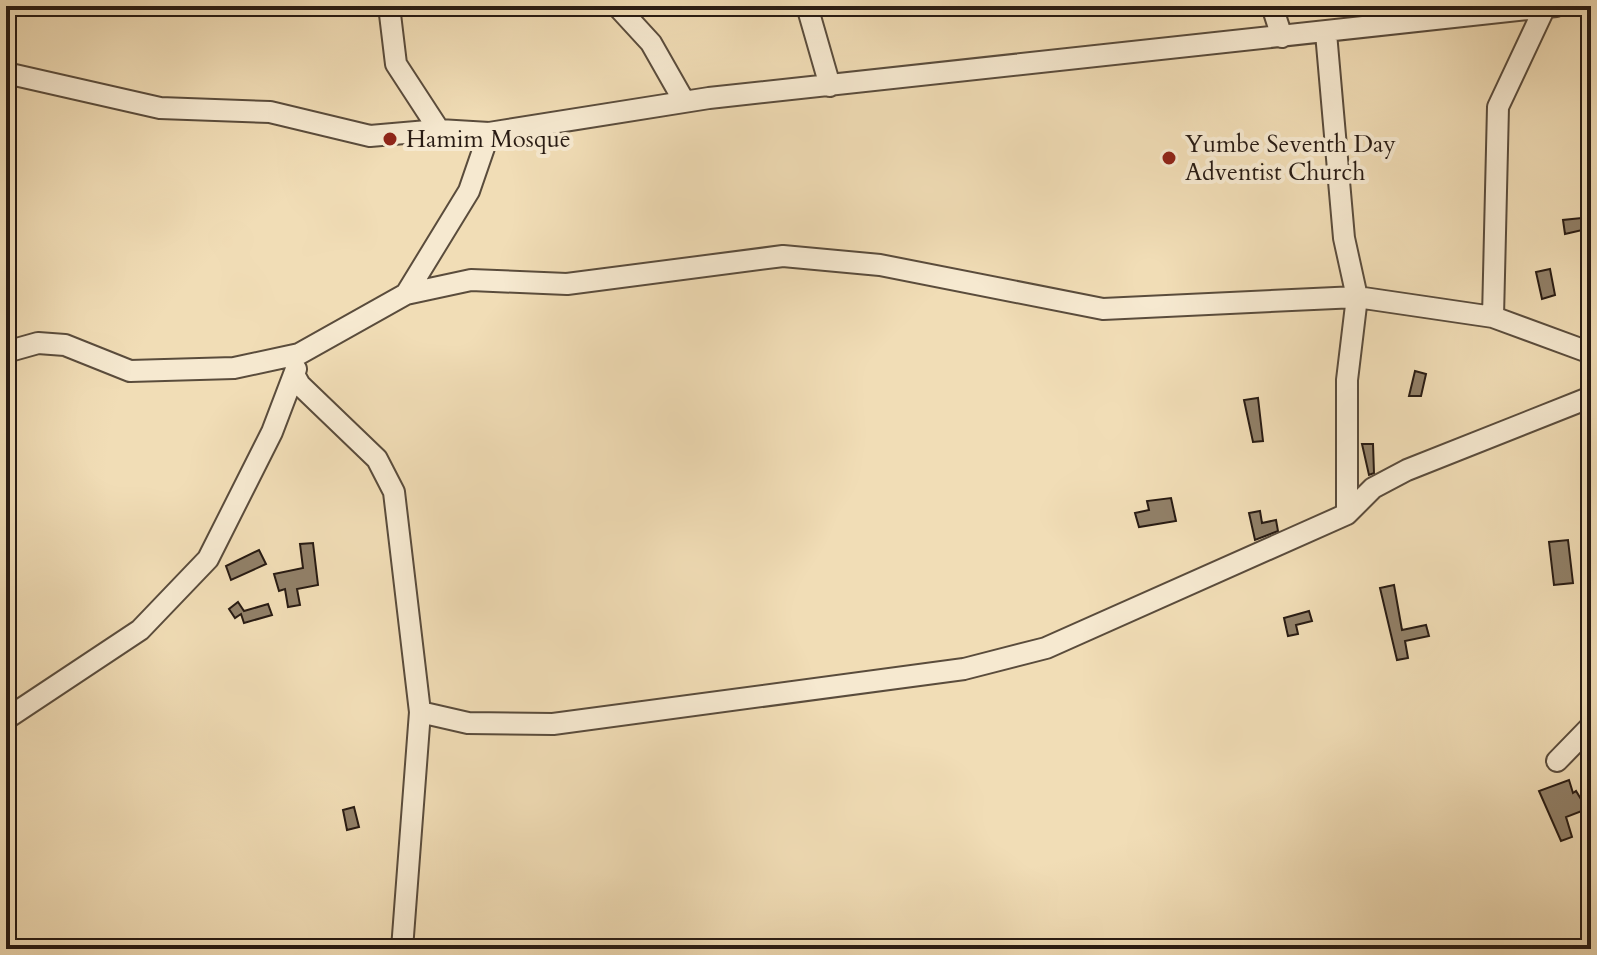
<svg xmlns="http://www.w3.org/2000/svg" width="1597" height="955" font-family="Cardo,serif">
<style>
.building{fill:#918068;stroke:#281b13;stroke-width:2}
.lines{fill:none;stroke-linecap:round;stroke-linejoin:round}
.minor-casing{stroke:#5a4c3c;stroke-width:24}
.minor{stroke:#f6e9d0;stroke-width:20}
.poi-dot{fill:#8f2418;stroke:#f6e9d0;stroke-width:3}
.labels{text-anchor:middle;stroke-width:8;stroke-linejoin:round;paint-order:stroke}
.poi-label{font-size:24px;fill:#281b13;stroke:#f6e9d0;text-anchor:start}
</style>
<rect width="100%" height="100%" fill="#f1ddb6"/>
<filter id="stains"><feTurbulence type="fractalNoise" baseFrequency=".0025" numOctaves="4"/><feColorMatrix values="0 0 0 0 .2 0 0 0 0 .09 0 0 0 0 .02 0 0 0 .5 -.17"/></filter>
<radialGradient id="worn" r=".72"><stop offset=".6" stop-color="#630" stop-opacity="0"/><stop offset="1" stop-color="#630" stop-opacity=".3"/></radialGradient>
<path class="building" d="M 1591,217 L 1591,228 L 1565,234 L 1563,220 Z
M 1550,269 L 1555,295 L 1542,299 L 1536,272 Z
M 1415,371 L 1426,374 L 1421,396 L 1409,396 Z
M 1258,398 L 1263,441 L 1253,442 L 1244,400 Z
M 1362,444 L 1373,444 L 1374,473 L 1369,475 Z
M 1171,498 L 1176,521 L 1139,527 L 1135,513 L 1149,510 L 1147,501 Z
M 1260,511 L 1262,523 L 1276,520 L 1278,531 L 1255,540 L 1249,513 Z
M 1568,540 L 1573,583 L 1554,585 L 1549,542 Z
M 313,543 L 318,585 L 297,589 L 300,605 L 288,607 L 285,589 L 279,591 L 274,574 L 303,568 L 300,544 Z
M 259,550 L 266,564 L 231,580 L 226,566 Z
M 1394,585 L 1402,630 L 1426,625 L 1429,636 L 1405,641 L 1408,658 L 1397,660 L 1380,588 Z
M 238,602 L 244,611 L 268,604 L 272,615 L 244,623 L 241,614 L 235,618 L 229,609 Z
M 1309,611 L 1312,621 L 1296,625 L 1298,634 L 1288,636 L 1284,618 Z
M 1569,780 L 1573,793 L 1576,791 L 1587,809 L 1566,817 L 1572,837 L 1561,841 L 1539,791 Z
M 354,807 L 359,827 L 347,830 L 343,810 Z"/>
<g class="lines">
<defs>
<path id="minor" d="M 389,6 L 396,64 L 439,130
M 617,6 L 651,43 L 684,101
M 807,6 L 830,86
M 1272,6 L 1282,37
M 1326,33 L 1344,238 L 1357,297 L 1347,380 L 1347,514
M 6,73 L 160,108 L 270,112 L 370,136 L 439,130 L 489,133 L 709,98 L 1556,6
M 406,294 L 471,280 L 567,284 L 783,256 L 880,265 L 1103,309 L 1357,297 L 1493,317 L 1591,353
M 1493,317 L 1498,107 L 1545,7
M 6,352 L 38,343 L 65,345 L 130,371 L 234,368 L 299,354 L 406,294 L 469,191 L 489,133
M 295,376 L 300,385 L 377,459 L 394,492 L 420,712 L 402,949
M 420,712 L 468,723 L 553,724 L 964,669 L 1046,648 L 1347,514 L 1373,488 L 1407,470 L 1591,397
M 6,719 L 140,630 L 208,559 L 272,432 L 296,369
M 1557,761 L 1591,726"/>
</defs>
<use href="#minor" class="minor-casing"/>
<use href="#minor" class="minor"/>
</g>
<g class="poi-dot">
<circle cx="390" cy="139" r="8"/>
<circle cx="1169" cy="158" r="8"/>
</g>
<g class="labels">
<g class="poi-label">
<text x="406" y="147">Hamim Mosque</text>
<text x="1185" y="152">Yumbe Seventh Day<tspan x="1185" dy="28">Adventist Church</tspan></text>
</g>
</g>
<rect width="1597" height="955" fill="none" stroke="#f1ddb6" stroke-width="32"/>
<rect x="8" y="8" width="1581" height="939" fill="none" stroke="#281b13" stroke-width="4"/>
<rect x="16" y="16" width="1565" height="923" fill="none" stroke="#281b13" stroke-width="2"/>
<rect width="100%" height="100%" filter="url(#stains)"/>
<rect width="100%" height="100%" fill="url(#worn)"/>
</svg>
